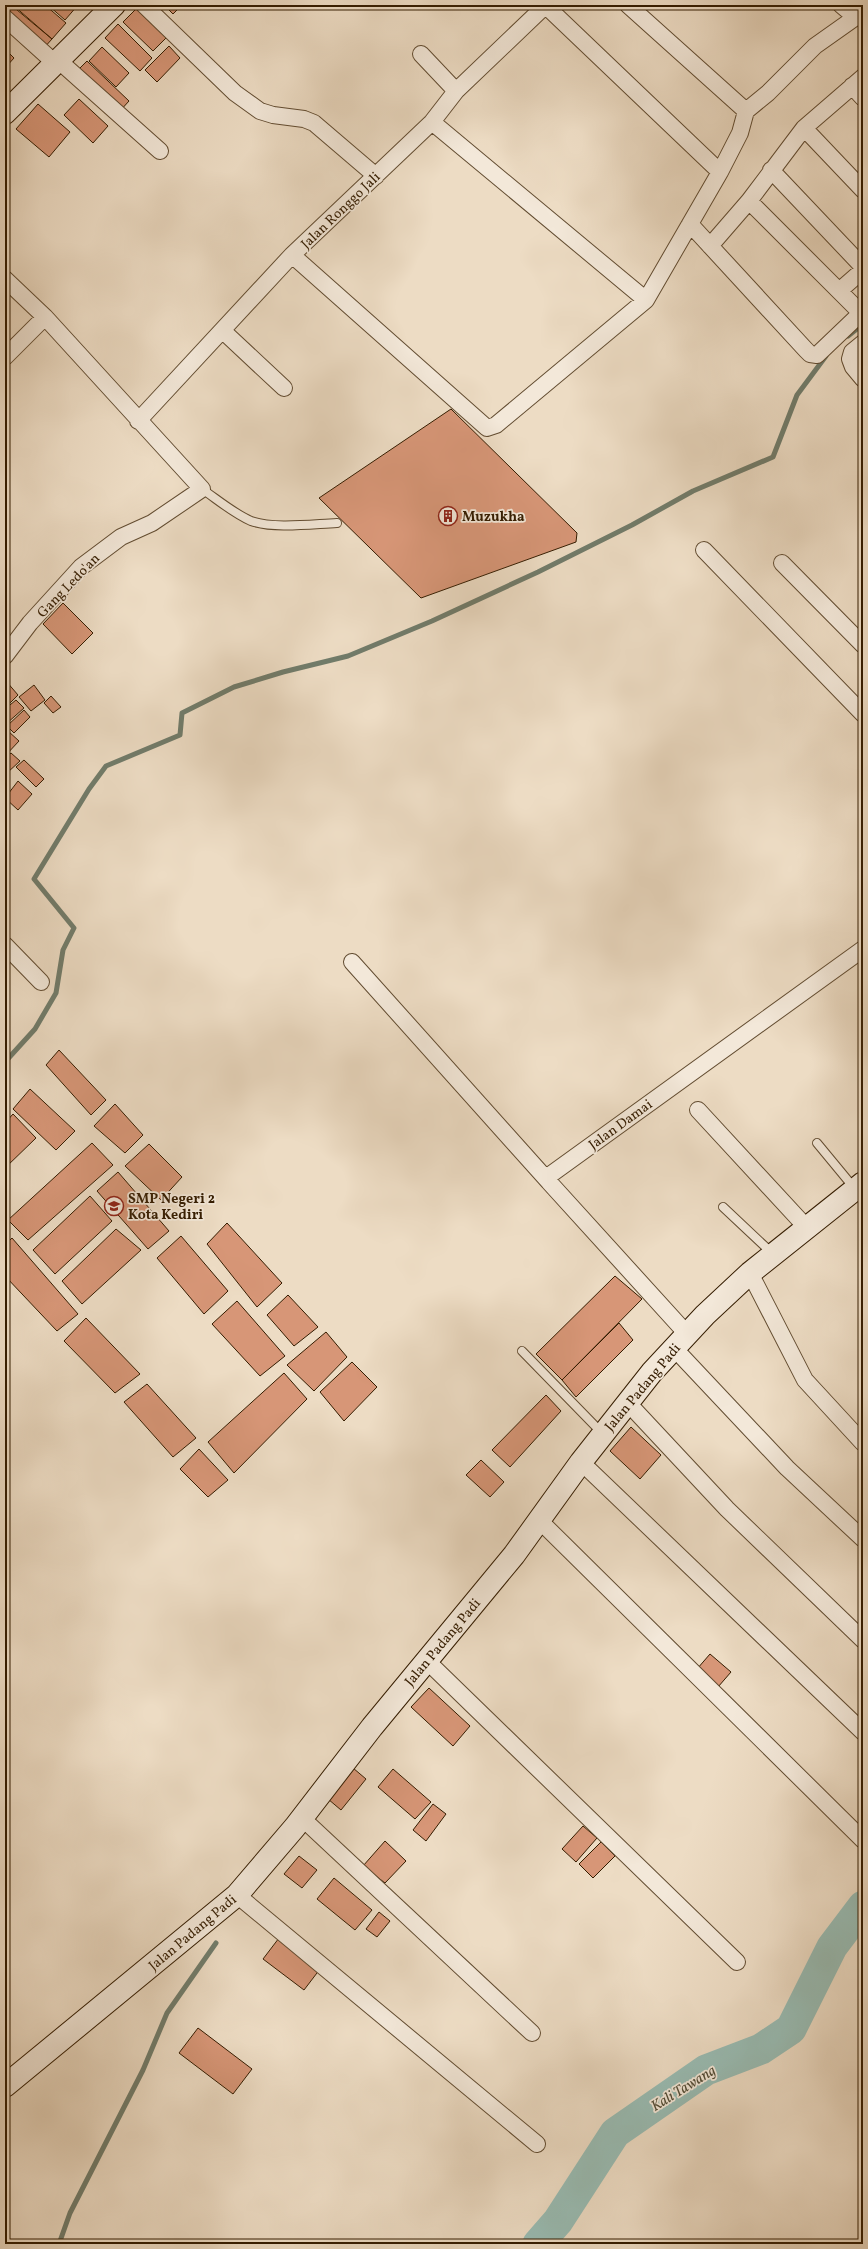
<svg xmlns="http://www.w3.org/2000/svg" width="868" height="2249" font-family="Vollkorn,serif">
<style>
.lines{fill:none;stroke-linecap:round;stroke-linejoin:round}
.stream{stroke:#717c6b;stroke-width:5}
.river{stroke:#99bcb3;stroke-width:31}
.building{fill:#d79677;stroke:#341c00}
.lane-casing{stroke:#624c31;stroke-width:10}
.street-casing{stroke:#624c31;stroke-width:18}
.secondary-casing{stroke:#341c00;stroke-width:24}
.lane{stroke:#f3e8d9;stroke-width:8}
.street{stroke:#f3e8d9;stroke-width:16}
.secondary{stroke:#f3e8d9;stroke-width:22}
.labels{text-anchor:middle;stroke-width:3.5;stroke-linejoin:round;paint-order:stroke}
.street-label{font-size:14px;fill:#341c00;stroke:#f3e8d9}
.poi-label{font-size:14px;font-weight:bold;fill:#341c00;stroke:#f3e8d9;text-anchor:start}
.water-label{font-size:15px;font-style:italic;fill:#524c36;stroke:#f3e8d9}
</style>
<rect width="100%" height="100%" fill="#eddcc4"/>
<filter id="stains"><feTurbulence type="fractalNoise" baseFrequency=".005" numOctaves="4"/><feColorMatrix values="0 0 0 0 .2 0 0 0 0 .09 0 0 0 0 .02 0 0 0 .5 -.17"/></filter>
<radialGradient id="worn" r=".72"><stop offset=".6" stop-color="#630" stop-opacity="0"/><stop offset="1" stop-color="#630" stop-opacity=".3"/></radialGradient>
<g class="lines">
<path class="stream" d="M 848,336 L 863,324
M 5,1062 L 35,1029 L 56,993 L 63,950 L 74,928 L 34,879 L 89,789 L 106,766 L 180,735 L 182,713 L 234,687 L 283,672 L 348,656 L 432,621 L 538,572 L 632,525 L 693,491 L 773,457 L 797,395 L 826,356
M 59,2244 L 70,2213 L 143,2070 L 167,2013 L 216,1943"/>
<path class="river" d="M 538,2244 L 558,2221 L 615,2133 L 706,2070 L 761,2049 L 791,2029 L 832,1947 L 863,1906"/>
</g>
<path class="building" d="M 11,5 L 52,39 L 43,49 L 5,11 Z
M 13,5 L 45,5 L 66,23 L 52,39 Z
M 48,5 L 78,5 L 65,20 Z
M 164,5 L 182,5 L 173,14 Z
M 138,7 L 168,36 L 153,51 L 123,22 Z
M 118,24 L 152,58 L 140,71 L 105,38 Z
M 169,46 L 180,58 L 157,82 L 145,70 Z
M 102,47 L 129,73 L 116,87 L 89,61 Z
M 5,49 L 14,58 L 5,68 Z
M 87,61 L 129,101 L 119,112 L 76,72 Z
M 79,99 L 108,126 L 93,143 L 64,115 Z
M 38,104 L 70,132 L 49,157 L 16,129 Z
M 451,409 L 577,533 L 576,542 L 421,598 L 319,498 Z
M 63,603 L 93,633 L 72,654 L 43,624 Z
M 6,681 L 18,695 L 5,708 L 5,682 Z
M 34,685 L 45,700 L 31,711 L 19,697 Z
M 51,696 L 61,707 L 53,713 L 44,703 Z
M 16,700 L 24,708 L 6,724 L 5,709 Z
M 24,710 L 30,717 L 14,733 L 7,726 Z
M 8,731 L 19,741 L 5,756 L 5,735 Z
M 11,753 L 20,761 L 7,773 L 5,771 L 5,759 Z
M 24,760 L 44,779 L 36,787 L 16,767 Z
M 18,781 L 32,794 L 18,810 L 5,798 Z
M 59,1050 L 106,1100 L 91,1115 L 46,1065 Z
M 30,1089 L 75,1131 L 56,1150 L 13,1109 Z
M 115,1104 L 143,1135 L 125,1153 L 94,1126 Z
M 13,1114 L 36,1138 L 5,1168 L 5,1123 Z
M 92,1143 L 113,1165 L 28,1240 L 8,1220 Z
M 149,1144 L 182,1177 L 161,1200 L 125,1166 Z
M 118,1172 L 169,1231 L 148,1249 L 97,1191 Z
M 90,1196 L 112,1221 L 55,1274 L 33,1250 Z
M 227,1223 L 282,1283 L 257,1307 L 207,1244 Z
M 116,1229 L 141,1250 L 82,1304 L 62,1281 Z
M 181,1236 L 228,1291 L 204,1314 L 157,1258 Z
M 12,1238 L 78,1314 L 57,1331 L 5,1276 L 5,1245 Z
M 615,1276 L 642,1299 L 562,1380 L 536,1354 Z
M 288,1295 L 318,1327 L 294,1346 L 267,1315 Z
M 237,1301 L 285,1356 L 260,1376 L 212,1324 Z
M 86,1318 L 140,1374 L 115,1393 L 64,1341 Z
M 619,1323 L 633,1340 L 576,1397 L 562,1380 Z
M 326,1332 L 347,1357 L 314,1391 L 287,1365 Z
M 352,1362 L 377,1387 L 344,1421 L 320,1392 Z
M 284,1373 L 307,1399 L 234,1473 L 208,1442 Z
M 147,1384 L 196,1438 L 173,1457 L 124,1402 Z
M 546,1395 L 561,1411 L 510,1467 L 492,1450 Z
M 631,1427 L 661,1455 L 640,1479 L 610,1451 Z
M 199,1449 L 228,1480 L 208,1497 L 180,1469 Z
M 481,1460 L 504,1482 L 490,1497 L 466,1475 Z
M 710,1654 L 731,1672 L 718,1687 L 697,1669 Z
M 429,1688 L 470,1726 L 453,1746 L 411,1707 Z
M 353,1768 L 366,1779 L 341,1810 L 328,1799 Z
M 393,1769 L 431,1802 L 415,1819 L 378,1787 Z
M 433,1804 L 446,1814 L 426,1841 L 413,1830 Z
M 583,1826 L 597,1838 L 576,1862 L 562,1849 Z
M 385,1841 L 406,1861 L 385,1883 L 363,1866 Z
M 601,1842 L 615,1856 L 593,1878 L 579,1864 Z
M 299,1856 L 317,1870 L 302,1888 L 284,1874 Z
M 334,1878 L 372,1910 L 355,1930 L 317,1899 Z
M 379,1912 L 390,1921 L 377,1937 L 366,1929 Z
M 279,1938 L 320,1969 L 304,1990 L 263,1959 Z
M 198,2028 L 252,2069 L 233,2094 L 179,2053 Z"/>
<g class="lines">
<defs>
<path id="lane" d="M 202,489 C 218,500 233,513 251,521 C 274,529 312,524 337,523
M 817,1143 L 855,1189
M 723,1207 L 773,1254
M 522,1351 L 602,1433"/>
<path id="street" d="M 144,5 L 235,93 L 260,111 L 273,115 L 304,119 L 314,123 L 376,176
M 628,5 L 746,111
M 841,5 L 854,16
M 546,6 L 720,172
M 5,18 L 55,63
M 421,54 L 456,91
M 58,60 L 160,151
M 852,86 L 863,98
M 432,122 L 646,300
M 804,128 L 863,190
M 771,170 L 863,267
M 690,224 L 806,350 L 810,354 L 817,355 L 861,313 L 749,201
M 710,246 L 749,201 L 804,128 L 863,77
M 292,255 L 487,428 L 496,425 L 646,300 L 720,172 L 740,133 L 746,111 L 768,93 L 815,46 L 863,12
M 5,279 L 45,317 L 202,489 L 152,523 L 121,537 L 81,567 L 30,623 L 5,656
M 839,291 L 863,270
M 223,331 L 284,388
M 863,343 L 852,352 L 850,359 L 853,367 L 863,379
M 5,357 L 45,317
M 138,421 L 292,255 L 432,122 L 456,91 L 546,5
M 704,550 L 863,714
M 782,563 L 863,645
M 5,945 L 41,982
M 352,962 L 549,1182
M 698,1110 L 807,1228
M 750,1273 L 805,1380 L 863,1443
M 687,1334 L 549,1182 L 550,1175 L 863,949
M 674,1348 L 787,1468 L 863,1539
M 627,1402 L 727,1509 L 863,1640
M 581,1462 L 863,1732
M 539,1520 L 863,1840
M 427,1661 L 737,1962
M 302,1818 L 532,2033
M 237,1895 L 537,2144"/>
<path id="secondary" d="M 5,113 L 114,5
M 5,2086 L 237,1895 L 295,1827 L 372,1727 L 514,1555 L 581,1462 L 652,1372 L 705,1315 L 750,1273 L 863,1183"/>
</defs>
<use href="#lane" class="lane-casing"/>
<use href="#street" class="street-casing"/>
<use href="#secondary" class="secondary-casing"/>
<use href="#lane" class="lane"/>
<use href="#street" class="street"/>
<use href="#secondary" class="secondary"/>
</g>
<defs>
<symbol id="building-ring" viewBox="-11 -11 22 22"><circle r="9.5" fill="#f3e8d9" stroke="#8f2418" stroke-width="1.5"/><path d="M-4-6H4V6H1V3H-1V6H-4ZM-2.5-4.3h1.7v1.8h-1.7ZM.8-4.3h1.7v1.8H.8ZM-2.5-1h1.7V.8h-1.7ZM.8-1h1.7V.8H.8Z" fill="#8f2418"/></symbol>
<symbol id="school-ring" viewBox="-11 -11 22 22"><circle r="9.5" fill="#f3e8d9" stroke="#8f2418" stroke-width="1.5"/><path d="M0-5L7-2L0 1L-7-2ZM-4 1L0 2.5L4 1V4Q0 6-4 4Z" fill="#8f2418"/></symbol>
</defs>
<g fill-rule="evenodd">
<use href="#building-ring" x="437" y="505" width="22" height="22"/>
<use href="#school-ring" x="103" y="1195" width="22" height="22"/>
</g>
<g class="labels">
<g class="street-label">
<text transform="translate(340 210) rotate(-44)" y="5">Jalan Ronggo Jali</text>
<text transform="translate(68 585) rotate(-46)" y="5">Gang Ledo'an</text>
<text transform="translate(620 1124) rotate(-36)" y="5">Jalan Damai</text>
<text transform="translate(642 1387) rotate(-50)" y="5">Jalan Padang Padi</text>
<text transform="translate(442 1642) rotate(-50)" y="5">Jalan Padang Padi</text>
<text transform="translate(192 1932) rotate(-40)" y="5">Jalan Padang Padi</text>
</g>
<g class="poi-label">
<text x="462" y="521">Muzukha</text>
<text x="128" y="1203">SMP Negeri 2<tspan x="128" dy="16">Kota Kediri</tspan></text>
</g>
<g class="water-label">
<text transform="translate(683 2088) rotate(-32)" y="5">Kali Tawang</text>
</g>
</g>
<rect width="868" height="2249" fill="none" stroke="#eddcc4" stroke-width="20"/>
<rect x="6" y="6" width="856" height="2237" fill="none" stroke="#341c00" stroke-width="2"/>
<rect x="10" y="10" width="848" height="2229" fill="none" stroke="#341c00"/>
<rect width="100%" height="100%" filter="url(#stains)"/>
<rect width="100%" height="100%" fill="url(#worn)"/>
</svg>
